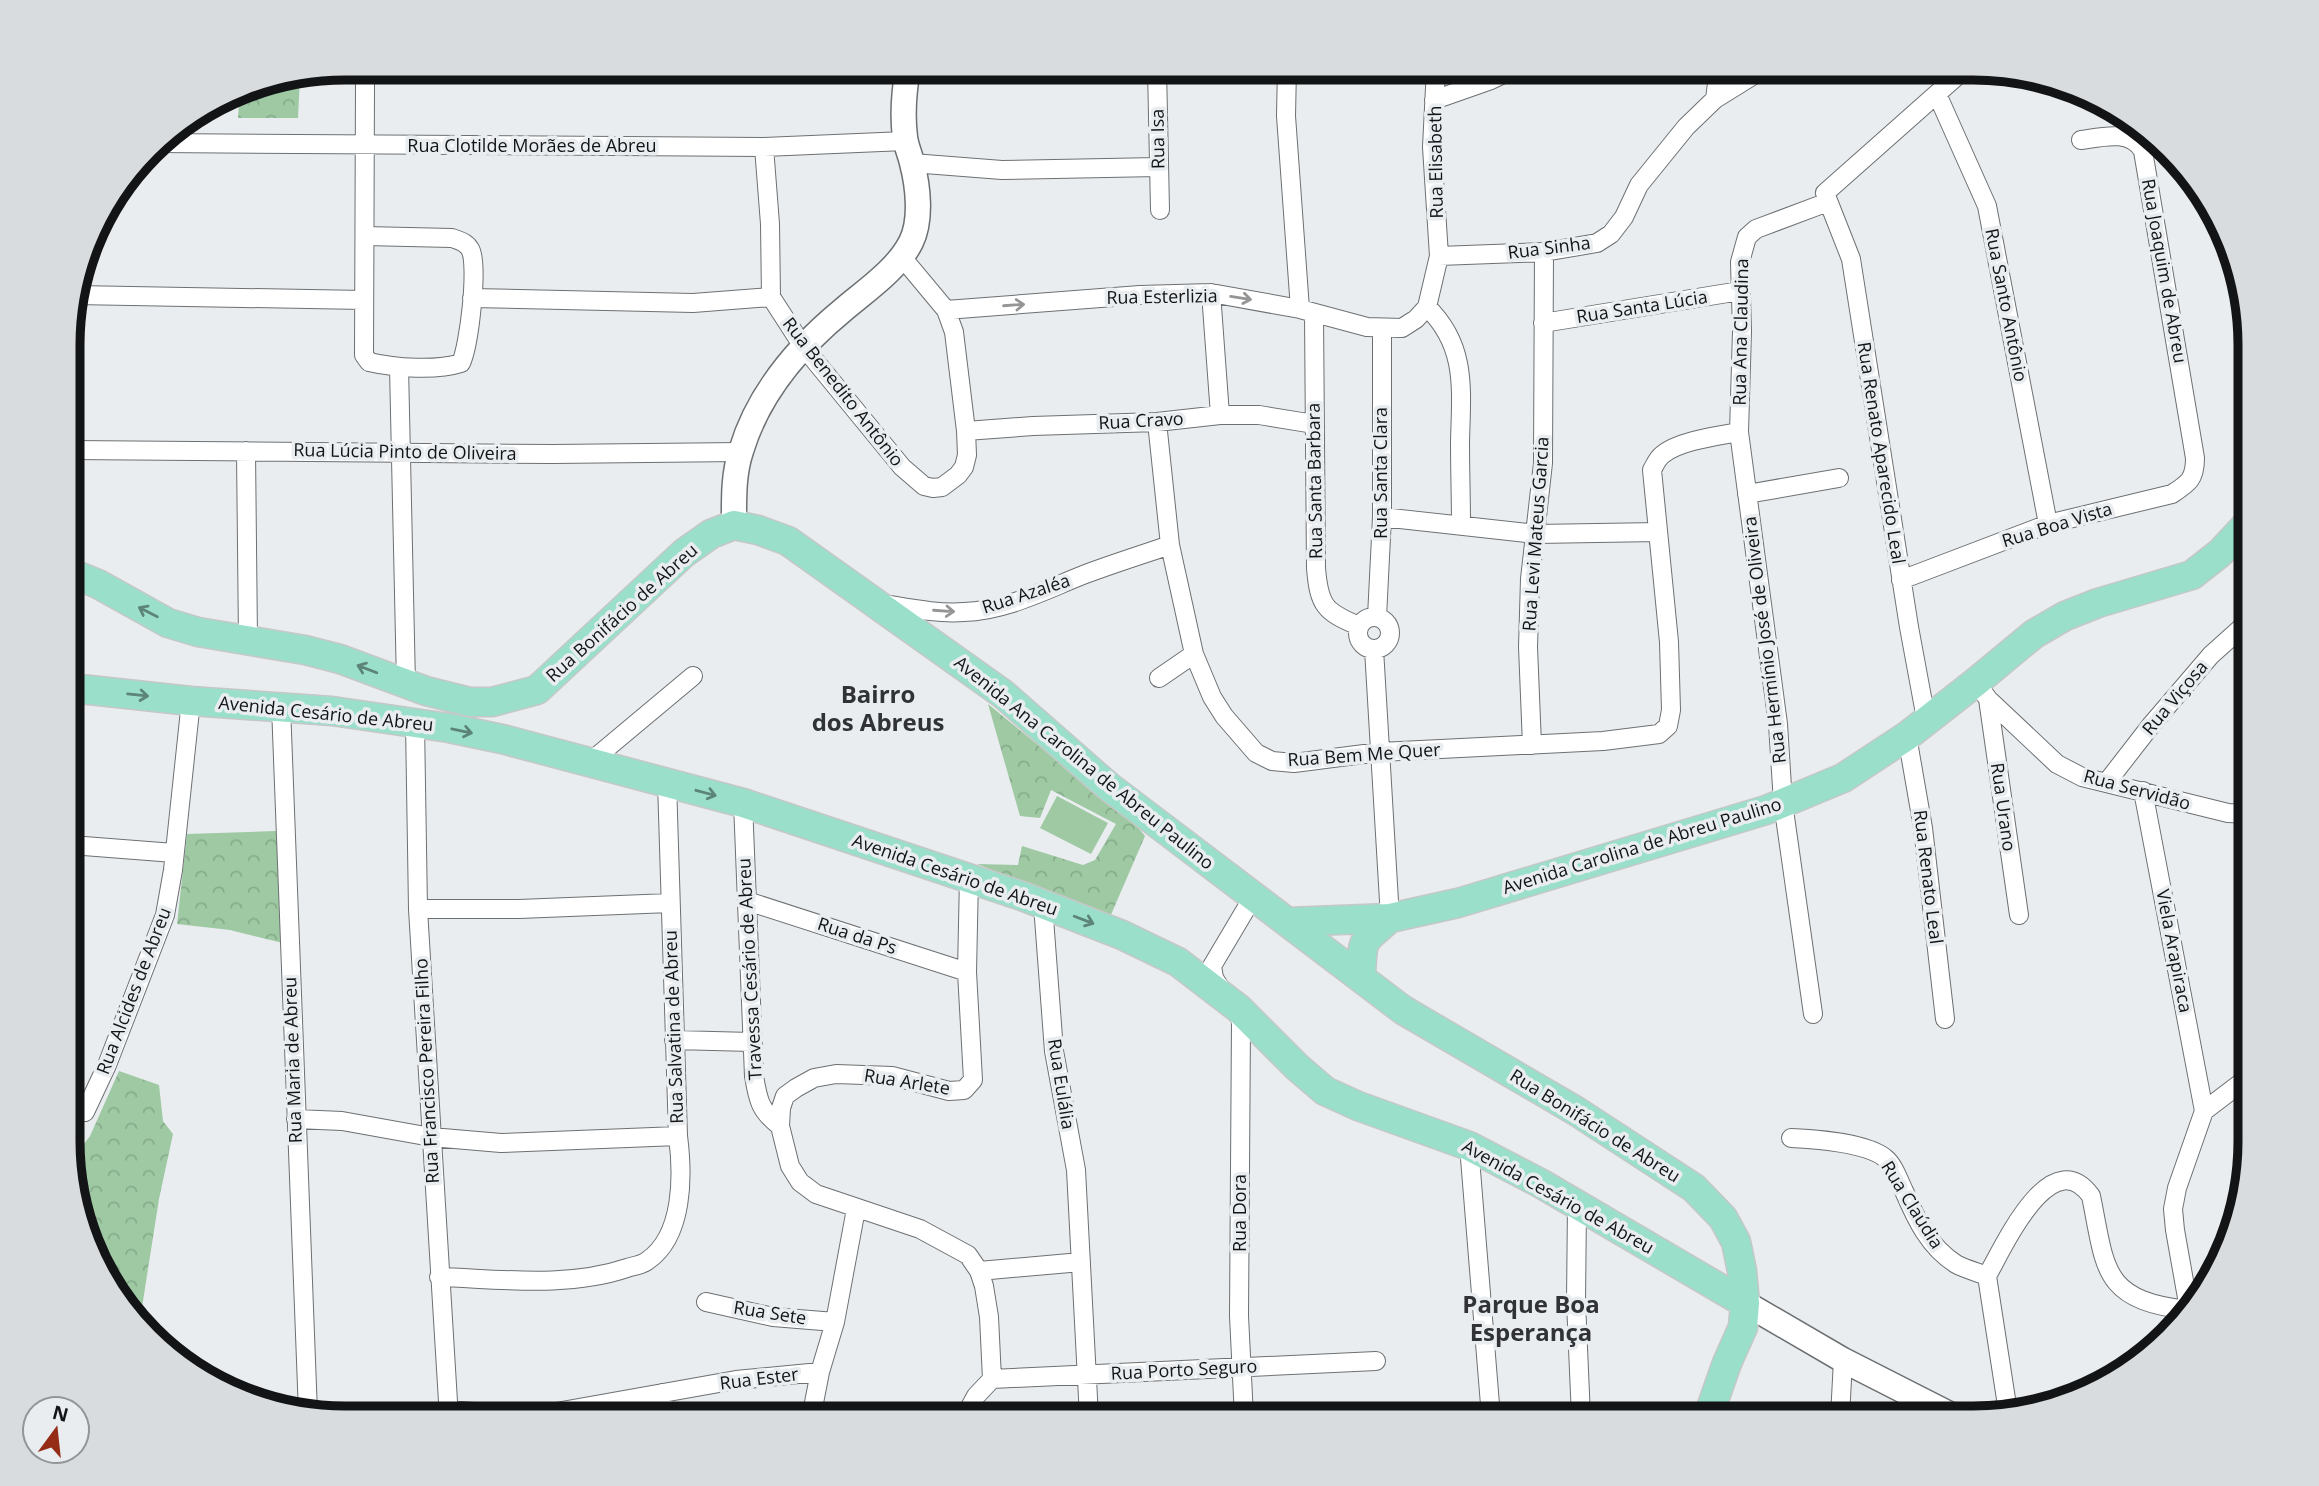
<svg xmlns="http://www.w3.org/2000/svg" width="2319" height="1486" font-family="'Open Sans',sans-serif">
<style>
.forest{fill:url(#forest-crowns)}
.park{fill:#9ec9a3}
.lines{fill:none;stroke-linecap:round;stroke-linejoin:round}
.street-casing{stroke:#6d7072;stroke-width:20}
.secondary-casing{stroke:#6d7072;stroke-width:27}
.primary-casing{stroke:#c6c7c7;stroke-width:31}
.street{stroke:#fff;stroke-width:18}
.secondary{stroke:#fff;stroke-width:24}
.primary{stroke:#9adfca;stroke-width:28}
.oneway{stroke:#959596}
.oneway2{stroke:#5d8479}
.labels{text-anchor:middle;stroke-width:7;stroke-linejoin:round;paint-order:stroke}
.street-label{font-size:18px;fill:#131415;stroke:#e9edf0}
.district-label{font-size:24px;font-weight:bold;fill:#303235;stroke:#e9edf0}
.rim{fill:none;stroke:#131415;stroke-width:9}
</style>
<defs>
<pattern id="forest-crowns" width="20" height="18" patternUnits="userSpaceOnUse" patternTransform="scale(1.75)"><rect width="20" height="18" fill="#9ec9a3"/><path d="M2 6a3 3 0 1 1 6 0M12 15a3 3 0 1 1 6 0" fill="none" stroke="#87ac8b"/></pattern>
</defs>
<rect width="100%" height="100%" fill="#e9edf0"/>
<path class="forest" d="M 300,77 L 298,118 L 238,118 L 240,89 Z
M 988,704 L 1136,825 L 1145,836 L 1110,917 L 977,864 L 1018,865 L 1022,846 L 1083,865 L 1095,860 L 1116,824 L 1051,790 L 1040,818 L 1020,816 Z
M 276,831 L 283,943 L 230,930 L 177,924 L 187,834 Z
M 119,1071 L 159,1085 L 163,1121 L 173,1134 L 159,1199 L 140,1320 L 115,1294 L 71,1176 L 71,1161 L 90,1136 Z"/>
<path class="park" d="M 1057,796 L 1108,823 L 1091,854 L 1040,828 Z"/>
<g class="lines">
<defs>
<path id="street" d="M 1157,68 L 1160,210
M 1287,68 L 1286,116 L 1300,309
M 1007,71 L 1009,68
M 1937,94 L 1987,206 L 2048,524
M 1715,99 L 1719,68
M 1434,100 L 1491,80 L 1516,68
M 158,143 L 764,147 L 905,141
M 764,147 L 770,224 L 771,297 L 802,345 L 902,467 L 924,486 L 933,488 L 942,487 L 958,475 L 964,467 L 967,455 L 966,431 L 954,332 L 946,310 L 901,256
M 912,163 L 1002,170 L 1158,167
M 365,236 L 452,238 C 460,241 466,242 470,249 C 479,264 469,346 461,363 C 436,371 395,368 369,362 L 364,355 L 365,83
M 1439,256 L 1544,252 L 1597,243 L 1611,234 L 1624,217 L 1639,185 L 1686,127 L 1715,99 L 1765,68
M 1211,293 L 1220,415
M 75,295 L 364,300
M 472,298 L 693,303 L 771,297
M 1427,307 C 1468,347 1461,391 1460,443 C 1460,471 1461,498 1461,525
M 946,310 L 1140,295 L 1211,293 L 1300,309 L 1367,327 L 1402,328 L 1416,319 L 1427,307 L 1439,256 L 1432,147 L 1436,68
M 1314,314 L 1316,568 C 1319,606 1325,612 1359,626
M 1543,323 L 1740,291
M 399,367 L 406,684
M 1157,422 L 1170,545 L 1194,654 L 1212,697 L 1224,716 L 1256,753 L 1272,761 L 1294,763 L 1380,752 L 1603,741 L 1659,734 L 1668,726 L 1671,710 L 1669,642 L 1652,470 C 1655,465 1657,459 1662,455 C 1678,441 1717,436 1739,432
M 966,431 L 1033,426 L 1157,422 L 1220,415 L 1259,415 L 1314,424
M 71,450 L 553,454 L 740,452
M 246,451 L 248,640
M 1747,494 L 1839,478
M 1382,517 L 1536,534 L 1658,532
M 1901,580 L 2048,524 L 2172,494 C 2189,483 2195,479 2195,458 L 2143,151 C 2131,129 2102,137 2081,140
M 883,604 C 909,608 937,614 964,612 C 1005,611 1045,590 1083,575 C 1112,564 1141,555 1170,545
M1358 633a16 16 0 1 1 32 0a16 16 0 1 1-32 0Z
M 1377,617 L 1382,517 L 1382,329
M 1374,649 L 1390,918
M 1159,678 L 1194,654
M 1976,682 L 1988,699 L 2057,764 L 2082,777 L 2228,813 L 2250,814
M 1988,699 L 2019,915
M 281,706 L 308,1413
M 1926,719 L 1909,627 L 1851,259 L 1825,193 L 1966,68
M 415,723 L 418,909 L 449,1418
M 1907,736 L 1923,828 L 1945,1019
M 1532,745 L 1528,647 L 1530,579 L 1543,463 L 1544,252
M 589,763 L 693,676
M 2107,782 L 2152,724 L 2211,655 L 2250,620
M 2143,791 L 2204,1111
M 743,803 L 754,1076 C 758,1100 760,1111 780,1126
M 71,845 L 174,853
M 747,901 L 967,972
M 1043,905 L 1054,1051 L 1076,1170 L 1089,1417
M 418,909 L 519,909 L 670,903
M 1222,991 L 1214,978 L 1212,966 L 1253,897
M 1238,1008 L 1241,1022 L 1239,1316 L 1244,1417
M 1813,1014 L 1783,803 L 1778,724 L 1739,432 L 1742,331 L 1740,262 L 1747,237 L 1756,229 L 1828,202
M 674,1040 L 752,1042
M 85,1112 L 107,1065 L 165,915 L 173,870 L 191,701
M 296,1119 L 342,1121 L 431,1137 L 501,1143 L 678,1136
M 1791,1138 C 1815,1139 1867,1143 1885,1158 C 1894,1165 1899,1181 1904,1191 C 1916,1219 1929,1247 1956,1264 C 1965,1269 1977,1272 1987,1276
M 1469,1146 L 1491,1417
M 1577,1205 L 1576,1302 L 1581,1417
M 979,1271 L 1081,1262
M 439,1277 C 501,1279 568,1288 627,1268 C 633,1266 642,1265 647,1261 C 684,1236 683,1175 678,1136 L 667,782
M 706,1302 L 773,1317 L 835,1322
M 2189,1309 L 2175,1230 L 2173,1209 L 2177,1188 L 2204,1111 L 2250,1076
M 992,1379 L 1376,1361
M 662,1393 L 664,1418
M 449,1410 L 499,1414 L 545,1414 L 736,1380 L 820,1372
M 2008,1412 L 1987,1276 C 2004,1246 2051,1141 2091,1196 C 2106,1269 2101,1300 2188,1310
M 1840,1417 L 1843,1360
M 811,1418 L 820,1372 L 835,1322 L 856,1209
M 964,1418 L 976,1396 L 992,1379 L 989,1317 L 984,1286 L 979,1271 L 968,1255 L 920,1229 L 816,1194 L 800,1182 L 790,1166 L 780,1126 L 781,1108 L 785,1096 L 796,1088 L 814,1078 L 836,1074 L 892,1076 L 949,1091 L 964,1090 L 973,1080 L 967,972 L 969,877"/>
<path id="secondary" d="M 734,525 C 734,501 733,475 741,451 C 758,394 798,347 843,310 C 865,291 897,270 911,242 C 922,220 918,186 912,163 C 910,154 906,146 905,137 C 902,114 904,91 908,68
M 1745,1303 L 1843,1360 L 1955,1417"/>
<path id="primary" d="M 71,573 L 98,584 L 168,623 L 198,632 L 305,650 L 340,659 L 426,691 L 470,702 L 492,702 L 537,690 L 684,553 L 711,534 L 734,525 L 758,530 L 788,541 L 1003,694 L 1108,786 L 1403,1010 L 1576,1111 L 1694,1188 L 1723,1218 L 1736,1242 L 1742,1271 L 1745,1303 L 1743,1327 L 1727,1363 L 1708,1417
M 71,688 L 191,701 L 332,711 L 449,728 L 502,739 L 743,803 L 1022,896 L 1122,935 L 1178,962 L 1238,1008 L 1297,1067 L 1325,1091 L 1358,1106 L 1469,1146 L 1540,1183 L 1745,1303
M 1288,922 L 1390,918 L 1458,903 L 1766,810 L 1843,778 L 1907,736 L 1976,682 L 2034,634 L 2065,616 L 2098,603 L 2192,575 L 2220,553 L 2250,521
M 1361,976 C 1363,936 1361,944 1390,918"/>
</defs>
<use href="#street" class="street-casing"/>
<use href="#secondary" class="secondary-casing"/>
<use href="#primary" class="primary-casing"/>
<use href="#street" class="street"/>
<use href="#secondary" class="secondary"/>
<use href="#primary" class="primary"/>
</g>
<defs><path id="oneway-shaft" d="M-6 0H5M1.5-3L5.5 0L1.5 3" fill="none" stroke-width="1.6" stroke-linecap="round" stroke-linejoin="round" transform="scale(1.75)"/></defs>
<g class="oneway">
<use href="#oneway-shaft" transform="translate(1241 298) rotate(9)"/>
<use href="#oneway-shaft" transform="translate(1014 305) rotate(-4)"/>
<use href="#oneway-shaft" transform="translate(944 611) rotate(4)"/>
</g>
<g class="oneway2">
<use href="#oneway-shaft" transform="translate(148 612) rotate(-153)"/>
<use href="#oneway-shaft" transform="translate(367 669) rotate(-159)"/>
<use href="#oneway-shaft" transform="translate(138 695) rotate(6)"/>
<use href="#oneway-shaft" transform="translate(462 731) rotate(12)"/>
<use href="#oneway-shaft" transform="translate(706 793) rotate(15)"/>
<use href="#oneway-shaft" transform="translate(1084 920) rotate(21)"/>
</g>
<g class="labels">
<g class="street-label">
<text transform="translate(1158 139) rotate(-91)" y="6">Rua Isa</text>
<text x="532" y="152">Rua Clotilde Morães de Abreu</text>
<text transform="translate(1436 162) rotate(-91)" y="6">Rua Elisabeth</text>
<text transform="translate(1549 248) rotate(-7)" y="6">Rua Sinha</text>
<text transform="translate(2164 271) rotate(80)" y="6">Rua Joaquim de Abreu</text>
<text transform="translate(1162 297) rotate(-1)" y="6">Rua Esterlizia</text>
<text transform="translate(2006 305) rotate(79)" y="6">Rua Santo Antônio</text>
<text transform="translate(1642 307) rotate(-9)" y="6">Rua Santa Lúcia</text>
<text transform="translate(1741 332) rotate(-89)" y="6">Rua Ana Claudina</text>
<text transform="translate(843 392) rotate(52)" y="6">Rua Benedito Antônio</text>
<text transform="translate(1141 421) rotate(-3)" y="6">Rua Cravo</text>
<text transform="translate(405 452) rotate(1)" y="6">Rua Lúcia Pinto de Oliveira</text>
<text transform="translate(1881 453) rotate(81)" y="6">Rua Renato Aparecido Leal</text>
<text transform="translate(1381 473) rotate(-90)" y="6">Rua Santa Clara</text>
<text transform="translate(1315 481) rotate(-91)" y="6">Rua Santa Barbara</text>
<text transform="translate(2057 525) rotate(-17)" y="6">Rua Boa Vista</text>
<text transform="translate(1536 534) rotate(-86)" y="6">Rua Levi Mateus Garcia</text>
<text transform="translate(1026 594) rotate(-18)" y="6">Rua Azaléa</text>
<text transform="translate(622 613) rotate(-42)" y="6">Rua Bonifácio de Abreu</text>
<text transform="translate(1765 640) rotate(-97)" y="6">Rua Hermínio José de Oliveira</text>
<text transform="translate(2175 698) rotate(-50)" y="6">Rua Viçosa</text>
<text transform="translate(326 714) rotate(6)" y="6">Avenida Cesário de Abreu</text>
<text transform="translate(1364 755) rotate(-4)" y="6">Rua Bem Me Quer</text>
<text transform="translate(1084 763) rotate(39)" y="6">Avenida Ana Carolina de Abreu Paulino</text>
<text transform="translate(2137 790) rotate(15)" y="6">Rua Servidão</text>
<text transform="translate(2003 807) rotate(82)" y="6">Rua Urano</text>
<text transform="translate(1642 846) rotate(-17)" y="6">Avenida Carolina de Abreu Paulino</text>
<text transform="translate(955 875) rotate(19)" y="6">Avenida Cesário de Abreu</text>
<text transform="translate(1928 877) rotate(83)" y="6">Rua Renato Leal</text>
<text transform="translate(857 936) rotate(18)" y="6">Rua da Ps</text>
<text transform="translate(2174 951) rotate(79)" y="6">Viela Arapiraca</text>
<text transform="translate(750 969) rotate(-93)" y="6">Travessa Cesário de Abreu</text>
<text transform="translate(134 991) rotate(-69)" y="6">Rua Alcides de Abreu</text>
<text transform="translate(674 1027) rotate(-92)" y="6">Rua Salvatina de Abreu</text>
<text transform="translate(293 1060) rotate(-92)" y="6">Rua Maria de Abreu</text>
<text transform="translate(427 1071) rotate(-93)" y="6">Rua Francisco Pereira Filho</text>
<text transform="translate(907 1082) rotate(9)" y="6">Rua Arlete</text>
<text transform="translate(1061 1084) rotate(81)" y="6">Rua Eulália</text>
<text transform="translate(1595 1126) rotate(32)" y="6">Rua Bonifácio de Abreu</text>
<text transform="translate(1558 1197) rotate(29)" y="6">Avenida Cesário de Abreu</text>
<text transform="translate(1912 1205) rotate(58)" y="6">Rua Claúdia</text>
<text transform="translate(1240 1213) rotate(-90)" y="6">Rua Dora</text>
<text transform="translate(770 1313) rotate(9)" y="6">Rua Sete</text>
<text transform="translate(1184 1370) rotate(-3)" y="6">Rua Porto Seguro</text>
<text transform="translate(759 1379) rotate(-7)" y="6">Rua Ester</text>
</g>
<g class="district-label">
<text x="878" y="703">Bairro<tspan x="878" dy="28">dos Abreus</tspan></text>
<text x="1531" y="1313">Parque Boa<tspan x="1531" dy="28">Esperança</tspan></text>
</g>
</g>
<path d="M0 0H2319V1486H0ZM345 80H1973A265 265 0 0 1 2238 345V1141A265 265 0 0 1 1973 1406H345A265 265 0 0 1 80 1141V345A265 265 0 0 1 345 80Z" fill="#d8dcde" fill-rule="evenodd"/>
<path class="rim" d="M345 80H1973A265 265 0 0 1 2238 345V1141A265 265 0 0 1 1973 1406H345A265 265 0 0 1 80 1141V345A265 265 0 0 1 345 80Z"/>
<g transform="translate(56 1430) rotate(15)"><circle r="33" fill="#e9edf0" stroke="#939698" stroke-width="2"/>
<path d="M0-5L12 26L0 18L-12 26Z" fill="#952c16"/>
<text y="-10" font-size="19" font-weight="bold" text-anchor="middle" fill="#131415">N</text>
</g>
</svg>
